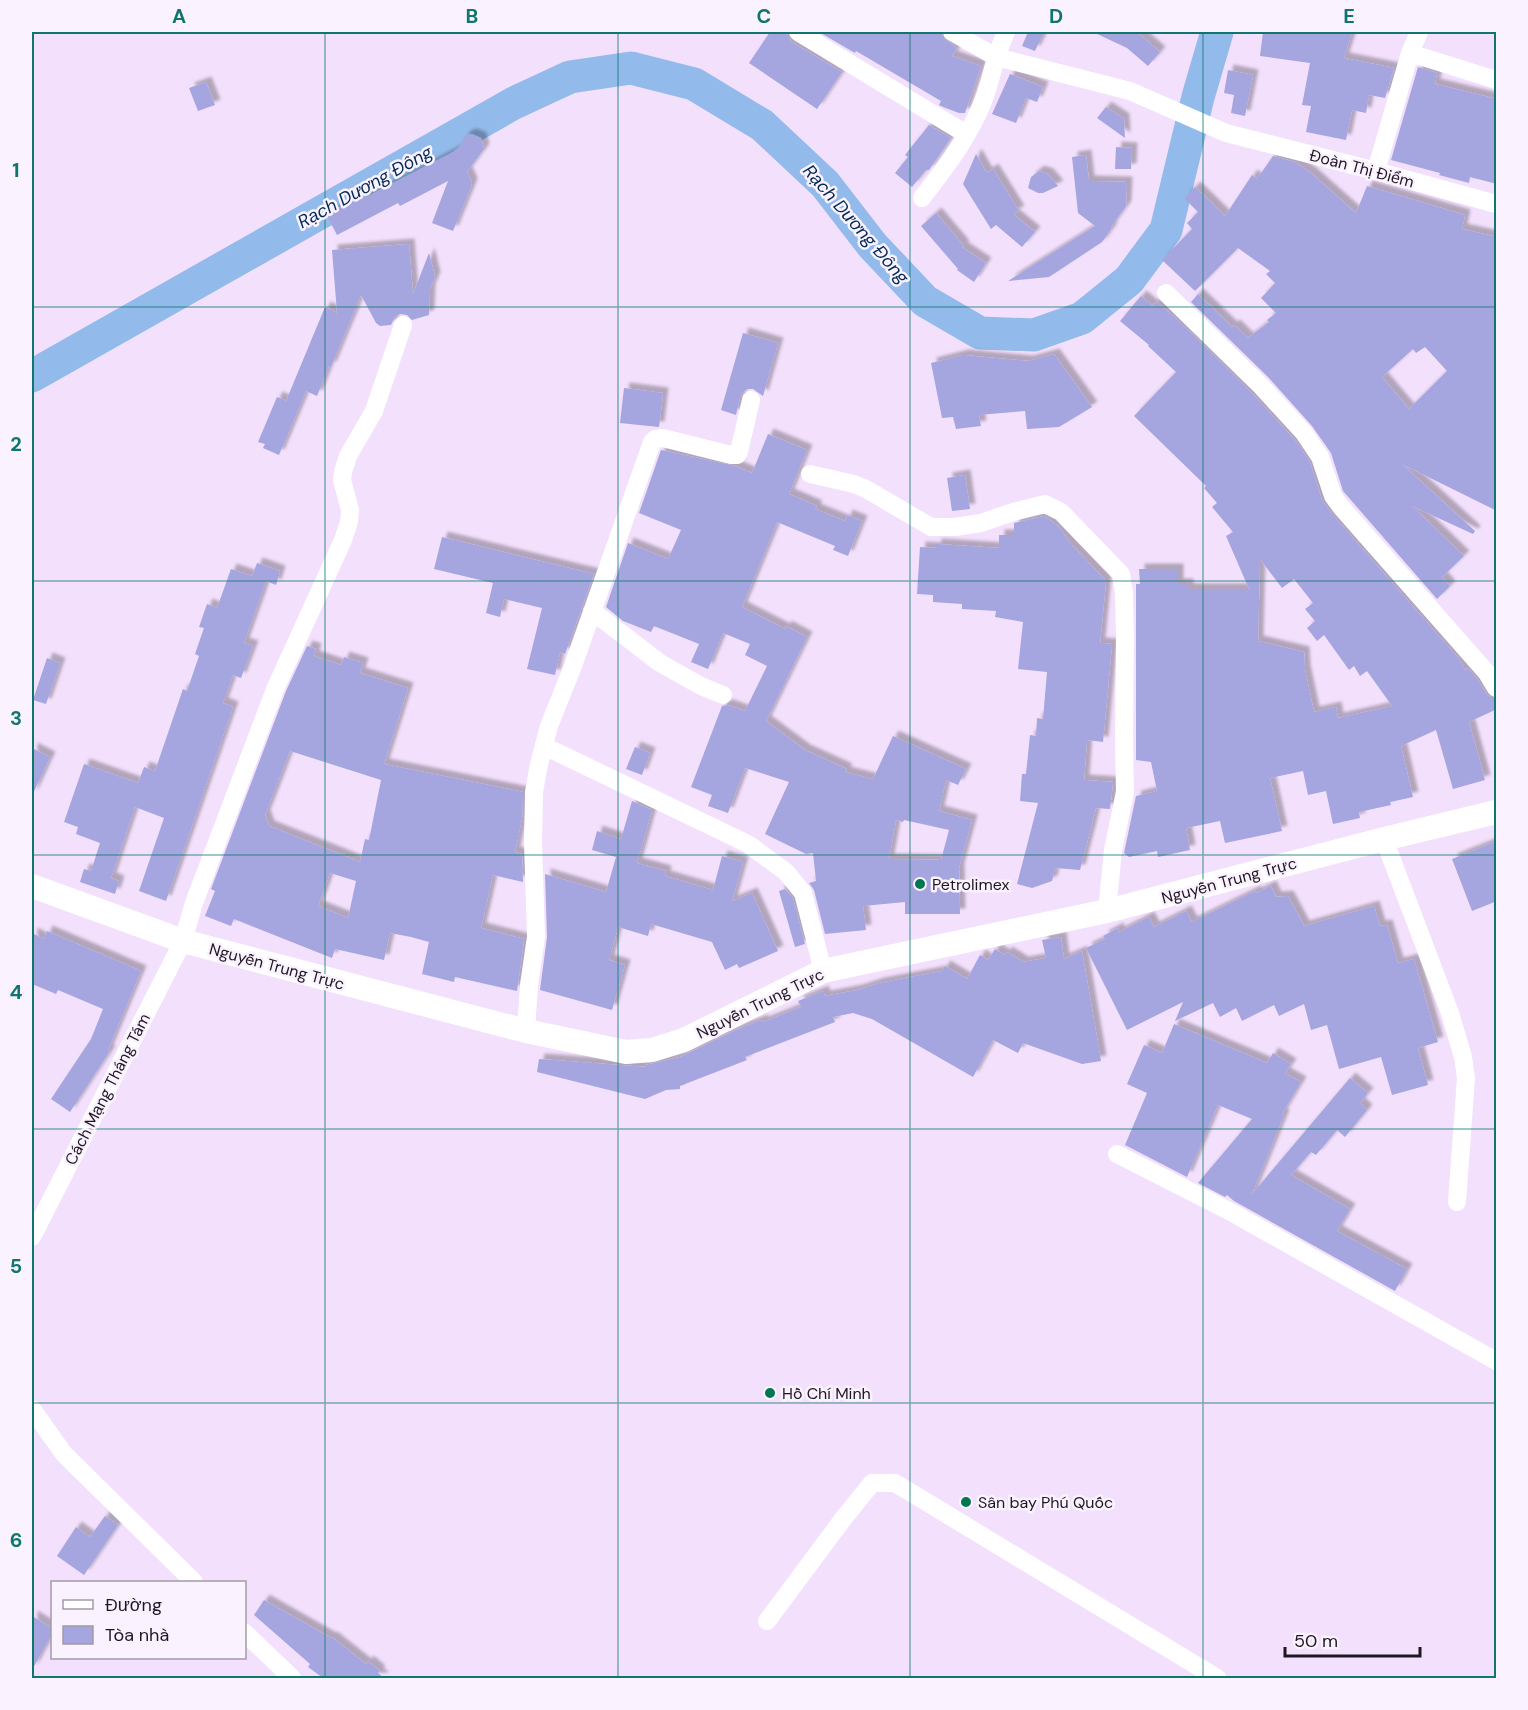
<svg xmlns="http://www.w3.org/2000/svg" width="1528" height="1710" font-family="'DM Sans',sans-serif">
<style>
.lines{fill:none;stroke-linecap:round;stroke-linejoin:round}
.river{stroke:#92baeb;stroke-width:33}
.building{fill:#a5a5df;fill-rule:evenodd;filter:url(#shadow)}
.minor{stroke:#fff;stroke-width:18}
.major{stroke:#fff;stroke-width:24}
.grid{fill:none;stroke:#0f766e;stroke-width:1.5;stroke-opacity:0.55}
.poi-dot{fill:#007651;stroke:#faf2fe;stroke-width:2}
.labels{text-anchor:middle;stroke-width:5;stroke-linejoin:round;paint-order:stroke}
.street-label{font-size:16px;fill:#1e1721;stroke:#faf2fe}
.poi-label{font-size:16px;fill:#1e1721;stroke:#faf2fe;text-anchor:start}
.water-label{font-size:18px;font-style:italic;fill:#002a55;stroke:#faf2fe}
.neatline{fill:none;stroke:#0f766e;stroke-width:2}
.grid-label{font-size:20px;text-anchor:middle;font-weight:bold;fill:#0f766e}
</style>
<defs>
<filter id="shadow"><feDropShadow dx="5.5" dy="-5.5" stdDeviation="1.5" flood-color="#0004"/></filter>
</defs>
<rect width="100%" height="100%" fill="#f3e0fd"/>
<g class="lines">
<path class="river" d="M 32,376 L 514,103 L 570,77 L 631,68 L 694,84 L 762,125 L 825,184 L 873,246 L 925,301 L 980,333 L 1034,335 L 1082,318 L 1129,280 L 1166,230 L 1198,97 L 1217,32"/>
</g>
<path class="building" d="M 770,32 L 787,32 L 788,37 L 792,42 L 842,72 L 817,109 L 749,63 Z
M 819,32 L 941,32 L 943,38 L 957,48 L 952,56 L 981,66 L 965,113 L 959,113 L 943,107 L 939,105 L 941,101 L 856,51 L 855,53 Z
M 1028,32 L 1044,32 L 1035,51 L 1022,46 Z
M 1093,32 L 1137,32 L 1160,52 L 1148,66 L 1127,48 Z
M 1263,32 L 1352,32 L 1344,58 L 1394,68 L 1385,98 L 1369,95 L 1366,113 L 1352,110 L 1346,140 L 1306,132 L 1311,106 L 1302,105 L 1310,63 L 1260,56 Z
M 1418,67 L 1437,73 L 1435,84 L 1497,99 L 1497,184 L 1470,177 L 1469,183 L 1439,175 L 1440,173 L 1391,160 Z
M 1228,70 L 1253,75 L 1245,116 L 1231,113 L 1234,95 L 1224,93 Z
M 1010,74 L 1043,87 L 1037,102 L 1026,98 L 1016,123 L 992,114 Z
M 206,82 L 215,105 L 198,111 L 189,88 Z
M 1106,107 L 1124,119 L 1125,138 L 1097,118 Z
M 929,125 L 951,138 L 929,170 L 926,170 L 912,187 L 895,173 L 908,157 L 905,155 Z
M 472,134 L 481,138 L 484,149 L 467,172 L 472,183 L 471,187 L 453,231 L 432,223 L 448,181 L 400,206 L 398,203 L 337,235 L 326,214 L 365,194 L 366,197 L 453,152 L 459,147 L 464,138 L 467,135 Z
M 1116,147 L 1132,148 L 1131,169 L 1115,169 Z
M 976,154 L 987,173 L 993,169 L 1019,211 L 1013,214 L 1035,232 L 1022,247 L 996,225 L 991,229 L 963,184 Z
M 1086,155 L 1089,181 L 1127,182 L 1126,206 L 1111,227 L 1112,228 L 1102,242 L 1049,277 L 1008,281 L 1095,226 L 1078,213 L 1072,157 Z
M 1273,156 L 1295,162 L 1311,173 L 1356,213 L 1367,186 L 1465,215 L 1462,229 L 1497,237 L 1497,511 L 1402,464 L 1475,531 L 1473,534 L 1412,506 L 1464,556 L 1442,577 L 1450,586 L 1437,599 L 1343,491 L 1331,453 L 1312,426 L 1268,377 L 1191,302 L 1198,294 L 1232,327 L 1235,325 L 1248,338 L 1269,322 L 1267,320 L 1276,313 L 1261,298 L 1275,283 L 1266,274 L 1270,271 L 1238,248 L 1195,291 L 1162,260 L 1192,229 L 1187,223 L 1198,212 L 1184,198 L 1195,187 L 1225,216 L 1252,175 L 1257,179 ZM 1425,347 L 1447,371 L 1409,409 L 1382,377 L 1413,349 L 1416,353 Z
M 1039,171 L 1048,174 L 1058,186 L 1043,193 L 1038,193 L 1028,188 L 1031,177 Z
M 936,213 L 964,246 L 962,247 L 986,263 L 974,282 L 957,270 L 958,269 L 921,226 Z
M 409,244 L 413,294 L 429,253 L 435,277 L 430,289 L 429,315 L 412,320 L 407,315 L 400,314 L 395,317 L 391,325 L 380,326 L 376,323 L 361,295 L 331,367 L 329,366 L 317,396 L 306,391 L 279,455 L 263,448 L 265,444 L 258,442 L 277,397 L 286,401 L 325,307 L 337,313 L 332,250 Z
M 1141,296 L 1153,306 L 1156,302 L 1176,318 L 1252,393 L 1295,440 L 1310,462 L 1322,500 L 1332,514 L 1460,660 L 1465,670 L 1468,668 L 1478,680 L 1487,694 L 1491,698 L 1496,699 L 1497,709 L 1469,722 L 1485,780 L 1453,789 L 1436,730 L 1401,746 L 1413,797 L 1390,802 L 1391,805 L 1359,812 L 1360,818 L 1333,824 L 1326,791 L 1308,795 L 1303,771 L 1270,778 L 1282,831 L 1225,843 L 1220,821 L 1186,828 L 1190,850 L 1158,857 L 1157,851 L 1129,857 L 1124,853 L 1136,796 L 1157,791 L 1151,762 L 1136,760 L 1136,584 L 1140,584 L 1139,569 L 1178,569 L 1178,584 L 1188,584 L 1188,589 L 1249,589 L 1226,536 L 1233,532 L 1212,507 L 1217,503 L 1204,488 L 1206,486 L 1134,416 L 1176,372 L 1148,346 L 1149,345 L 1120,321 ZM 1260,559 L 1282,588 L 1294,579 L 1313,603 L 1305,609 L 1315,621 L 1307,628 L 1317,641 L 1324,635 L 1349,670 L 1354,666 L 1360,676 L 1367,671 L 1392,706 L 1338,718 L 1336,707 L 1314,712 L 1305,670 L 1304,652 L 1258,641 Z
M 743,333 L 778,343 L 763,396 L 753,389 L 748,389 L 743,392 L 740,397 L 736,415 L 721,410 Z
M 1054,354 L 1092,407 L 1059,427 L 1027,429 L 1025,411 L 979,415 L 981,426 L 956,429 L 953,417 L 942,418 L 931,363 L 963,355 L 1028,361 Z
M 624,388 L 663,393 L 659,427 L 620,423 Z
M 768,434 L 807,450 L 789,494 L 817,506 L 815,509 L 845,521 L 847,515 L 862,521 L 848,556 L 833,550 L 835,546 L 777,522 L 742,607 L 785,629 L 786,626 L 807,637 L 766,721 L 805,750 L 847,769 L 845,772 L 873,779 L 893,736 L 966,769 L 958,785 L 946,780 L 939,811 L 972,820 L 959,868 L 960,914 L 905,914 L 905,902 L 863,906 L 866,930 L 825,934 L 814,890 L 809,883 L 816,881 L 813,853 L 806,854 L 765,834 L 789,782 L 745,768 L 728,813 L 708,806 L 712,795 L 691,787 L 722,706 L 728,705 L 745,711 L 767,666 L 745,655 L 750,644 L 723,633 L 708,669 L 691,662 L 699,644 L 654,626 L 651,632 L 623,621 L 606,607 L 628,543 L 668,559 L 681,530 L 639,513 L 661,450 L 735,466 L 752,473 ZM 896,820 L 903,822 L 904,820 L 949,830 L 941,860 L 889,859 Z
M 965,475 L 970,509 L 952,511 L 947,478 Z
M 1044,516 L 1059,527 L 1071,544 L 1106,581 L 1100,643 L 1112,644 L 1103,742 L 1087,740 L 1084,780 L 1113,782 L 1110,809 L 1096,808 L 1080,870 L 1055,868 L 1052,881 L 1032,888 L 1017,884 L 1038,803 L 1020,801 L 1022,774 L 1026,774 L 1030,735 L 1036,736 L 1037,718 L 1043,719 L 1047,672 L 1018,669 L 1023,622 L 995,617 L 996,611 L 962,609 L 962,604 L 933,602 L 933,595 L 917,594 L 920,547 L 936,548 L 936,544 L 999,548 L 999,535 L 1014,535 L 1014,523 Z
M 442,537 L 594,574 L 565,654 L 560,652 L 555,675 L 527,669 L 542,608 L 504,599 L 500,617 L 486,613 L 493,583 L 434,569 Z
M 257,563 L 280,571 L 276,585 L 266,581 L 244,643 L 253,646 L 241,678 L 233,675 L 223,703 L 233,707 L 166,901 L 139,891 L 164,818 L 135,807 L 111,878 L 119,881 L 115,894 L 80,882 L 84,869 L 91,871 L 100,843 L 76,834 L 78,827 L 64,822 L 84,764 L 138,783 L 144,767 L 155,771 L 183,689 L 187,691 L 199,656 L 195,654 L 204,628 L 199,627 L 207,604 L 217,608 L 231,569 L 252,576 Z
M 307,646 L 316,649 L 314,656 L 341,665 L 344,657 L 363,663 L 360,673 L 408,688 L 384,764 L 523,792 L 522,818 L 515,852 L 522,854 L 523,882 L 493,875 L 481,928 L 524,939 L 517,991 L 455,977 L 454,982 L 422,974 L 429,942 L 411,937 L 390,933 L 384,960 L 335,949 L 332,958 L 234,919 L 231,926 L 205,916 L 215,891 L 211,889 L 286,691 ZM 290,751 L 381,780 L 369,840 L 365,839 L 360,862 L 269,826 L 265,815 ZM 330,873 L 356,881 L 348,918 L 318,906 Z
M 47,658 L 60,663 L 46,704 L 33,700 Z
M 635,747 L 650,753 L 642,775 L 626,769 Z
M 32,748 L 50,757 L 32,796 Z
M 632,801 L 652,810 L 637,863 L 666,871 L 665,876 L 713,890 L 722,856 L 743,862 L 732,901 L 752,893 L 778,951 L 739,968 L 737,964 L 725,970 L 712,942 L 651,924 L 648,936 L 618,927 L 609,960 L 625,965 L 612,1010 L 540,990 L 547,937 L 545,874 L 606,892 L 616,857 L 592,850 L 597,831 L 621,839 Z
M 1497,841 L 1497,901 L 1472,911 L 1452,859 Z
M 1271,886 L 1276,897 L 1288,896 L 1304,926 L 1374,906 L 1380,926 L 1387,925 L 1398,963 L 1414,959 L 1438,1042 L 1418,1048 L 1428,1085 L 1392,1095 L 1381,1057 L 1339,1069 L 1327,1025 L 1311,1030 L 1304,1004 L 1279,1016 L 1274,1005 L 1242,1021 L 1236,1008 L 1220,1017 L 1213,1003 L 1175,1021 L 1183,1002 L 1127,1030 L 1086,948 L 1105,939 L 1103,936 L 1118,928 L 1119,932 L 1149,917 L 1154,927 L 1186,911 L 1192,922 L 1255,891 L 1256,893 Z
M 785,889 L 793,898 L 805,944 L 795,947 L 779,891 Z
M 47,931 L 141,971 L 108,1050 L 110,1051 L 70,1112 L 51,1099 L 91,1039 L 103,1009 L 58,990 L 56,994 L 32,984 L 32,933 L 44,939 Z
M 1061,937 L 1064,959 L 1082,951 L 1101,1061 L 1082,1064 L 1023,1043 L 1018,1053 L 993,1040 L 973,1077 L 872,1019 L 853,1013 L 833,1017 L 835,1022 L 745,1057 L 747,1060 L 680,1086 L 680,1089 L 666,1090 L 645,1099 L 537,1072 L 539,1059 L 646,1067 L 646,1065 L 680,1057 L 738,1029 L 762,1020 L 763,1022 L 801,1007 L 798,1001 L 823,991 L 825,996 L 857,990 L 879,983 L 942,971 L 945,966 L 967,979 L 980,955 L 988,960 L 995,949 L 1005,955 L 1007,952 L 1023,962 L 1046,958 L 1042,940 Z
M 1174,1024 L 1267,1063 L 1273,1053 L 1291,1064 L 1285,1073 L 1301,1082 L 1282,1114 L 1284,1115 L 1252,1194 L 1350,1078 L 1368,1093 L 1360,1103 L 1367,1110 L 1345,1137 L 1337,1130 L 1316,1155 L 1311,1152 L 1291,1175 L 1350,1209 L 1337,1231 L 1407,1269 L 1395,1291 L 1234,1201 L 1227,1195 L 1225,1197 L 1198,1183 L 1252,1119 L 1218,1105 L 1187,1177 L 1125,1145 L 1147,1093 L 1127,1084 L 1144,1045 L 1162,1053 Z
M 105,1516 L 118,1525 L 84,1575 L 57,1556 L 76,1527 L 90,1537 Z
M 264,1600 L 331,1638 L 332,1637 L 366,1664 L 368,1661 L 380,1671 L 378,1673 L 384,1678 L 323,1678 L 308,1667 L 310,1664 L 254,1615 Z
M 32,1616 L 52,1628 L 52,1634 L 32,1670 Z"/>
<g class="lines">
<path class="minor" d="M 798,32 L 966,134
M 1006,32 L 996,57 L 1130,91 L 1226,133 L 1376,171 L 1496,204
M 1410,53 L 1496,80
M 1376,171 L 1410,53 L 1419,32
M 922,198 C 942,172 963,145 977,115 C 986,97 991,77 996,57 L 952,32
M 1166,293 L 1260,385 L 1304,433 L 1320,457 L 1333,496 L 1341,507 L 1487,673 L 1496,688
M 810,474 L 854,484 L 866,489 L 931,527 L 955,527 L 981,523 L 1013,512 L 1045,504 L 1061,512 L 1121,574 L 1124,593 L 1125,638 L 1124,735 L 1125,792 L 1113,850 L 1107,911
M 592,611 L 660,663 L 701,686 L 723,695
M 544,746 L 748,844 L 786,872 L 803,893 L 823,971
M 1384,839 L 1450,1013 L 1463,1057 L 1466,1078 L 1457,1202
M 526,1031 L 529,985 L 536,937 L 533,843 L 534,792 L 539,764 L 549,726 L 573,666 L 652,442 L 655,439 L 663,438 L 731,455 L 737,455 L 739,452 L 751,400
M 1117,1154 L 1231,1212 L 1496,1361
M 32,1237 L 183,941 L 194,903 L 276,687 L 343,540 L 349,522 L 350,510 L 342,480 L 343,472 L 348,456 L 374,411 L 403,325
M 32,1409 L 64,1454 L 194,1582
M 767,1621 L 843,1519 L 872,1483 L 895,1483 L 1217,1678
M 244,1632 L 292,1678"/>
<path class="major" d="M 32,886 L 183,941 L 526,1031 L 626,1052 L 652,1050 L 684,1040 L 823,971 L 1107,911 L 1384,839 L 1496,812"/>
</g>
<path class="grid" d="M 325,32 L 325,1678M 618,32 L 618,1678M 910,32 L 910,1678M 1203,32 L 1203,1678M 32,307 L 1496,307M 32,581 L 1496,581M 32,855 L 1496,855M 32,1129 L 1496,1129M 32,1403 L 1496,1403"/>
<g class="poi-dot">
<circle cx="920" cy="884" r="6"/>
<circle cx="770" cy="1393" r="6"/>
<circle cx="966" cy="1502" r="6"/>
</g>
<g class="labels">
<g class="street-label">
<text transform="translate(1362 168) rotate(15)" y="6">Đoàn Thị Điểm</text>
<text transform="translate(1229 880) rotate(-15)" y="6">Nguyễn Trung Trực</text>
<text transform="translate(277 966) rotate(15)" y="6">Nguyễn Trung Trực</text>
<text transform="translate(760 1003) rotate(-26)" y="6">Nguyễn Trung Trực</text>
<text transform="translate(107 1089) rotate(-63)" y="6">Cách Mạng Tháng Tám</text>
</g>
<g class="poi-label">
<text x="932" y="890">Petrolimex</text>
<text x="782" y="1399">Hồ Chí Minh</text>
<text x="978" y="1508">Sân bay Phú Quốc</text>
</g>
<g class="water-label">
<text transform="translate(365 187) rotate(-29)" y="6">Rạch Dương Đông</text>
<text transform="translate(856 224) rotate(49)" y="6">Rạch Dương Đông</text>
</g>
</g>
<rect width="1528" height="1710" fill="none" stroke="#faf2fe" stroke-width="66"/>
<rect x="51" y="1581" width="195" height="78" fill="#faf2fe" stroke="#a29aa6" stroke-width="1.5"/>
<rect x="63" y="1600" width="30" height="9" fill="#ffffff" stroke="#a29aa6" stroke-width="1.5"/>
<text x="105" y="1611" font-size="18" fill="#1e1721">Đường</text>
<rect x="63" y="1626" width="30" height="18" fill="#a5a5df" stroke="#a29aa6" stroke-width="1.5"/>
<text x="105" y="1641" font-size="18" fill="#1e1721">Tòa nhà</text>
<path d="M1285 1647v9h135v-9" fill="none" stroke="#1e1721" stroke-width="3"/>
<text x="1294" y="1647" font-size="18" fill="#1e1721" stroke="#faf2fe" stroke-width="4.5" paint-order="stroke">50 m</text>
<rect x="33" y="33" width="1462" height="1644" class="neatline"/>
<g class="grid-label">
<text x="179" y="23">A</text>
<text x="472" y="23">B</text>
<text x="764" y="23">C</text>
<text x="1056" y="23">D</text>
<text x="1349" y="23">E</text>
<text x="16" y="177">1</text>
<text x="16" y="451">2</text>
<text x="16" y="725">3</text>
<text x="16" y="999">4</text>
<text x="16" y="1273">5</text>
<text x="16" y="1547">6</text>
</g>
</svg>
